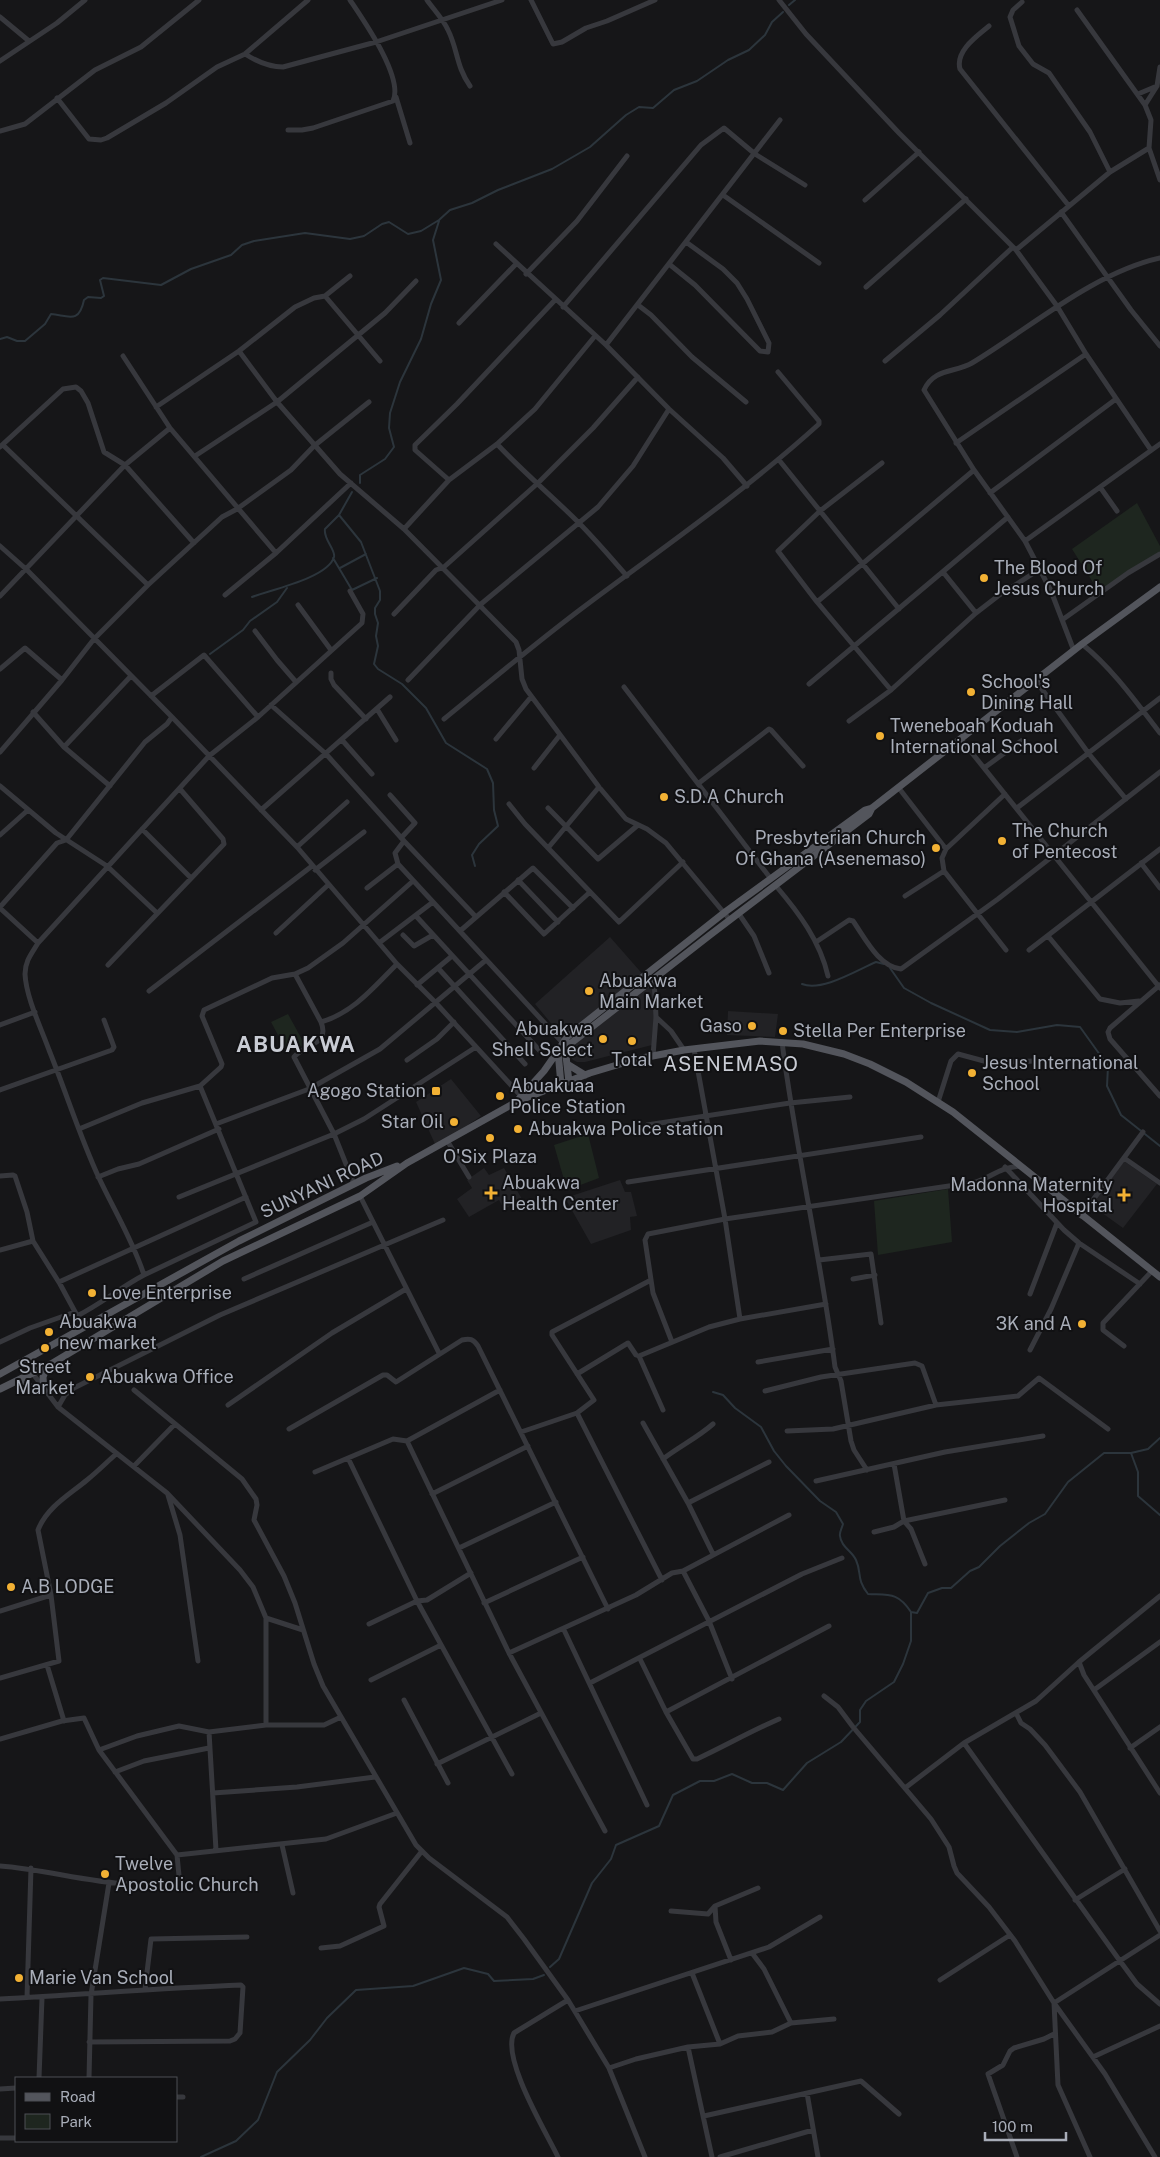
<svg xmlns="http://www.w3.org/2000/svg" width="1160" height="2157" font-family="'Public Sans',sans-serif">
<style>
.built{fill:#222225}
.green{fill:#1e261f}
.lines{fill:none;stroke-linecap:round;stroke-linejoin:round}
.stream{stroke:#2c353c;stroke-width:2}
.minor{stroke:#37383d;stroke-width:5}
.major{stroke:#53555c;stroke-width:7}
.poi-dot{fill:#f2b134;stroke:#111113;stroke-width:2}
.labels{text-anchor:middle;stroke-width:4;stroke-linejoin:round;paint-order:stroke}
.poi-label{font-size:18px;fill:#a8adb8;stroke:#111113;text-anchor:start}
.street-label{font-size:18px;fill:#a8adb8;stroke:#111113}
.quarter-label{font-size:20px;letter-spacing:1px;fill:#c9ccd4;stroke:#111113}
.district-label{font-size:22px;font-weight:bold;letter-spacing:1px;fill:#c9ccd4;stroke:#111113}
</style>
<rect width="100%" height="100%" fill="#161618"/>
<path class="built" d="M 610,937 L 646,978 L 565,1040 L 535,1004 Z
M 655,980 L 656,1044 L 585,1062 L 577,1062 L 573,1060 L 569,1054 L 574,1043 Z
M 728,1011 L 778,1014 L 775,1037 L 727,1035 Z
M 451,1079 L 481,1116 L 452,1136 L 435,1144 L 416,1102 Z
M 1124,1161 L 1157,1184 L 1123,1228 L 1091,1205 Z
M 484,1168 L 489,1175 L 504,1168 L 522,1199 L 504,1209 L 499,1200 L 469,1217 L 457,1199 L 472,1188 L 467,1180 Z
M 620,1180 L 625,1192 L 631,1192 L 637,1216 L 630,1217 L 631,1230 L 591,1244 L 565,1198 Z"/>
<path class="green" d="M 1137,503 L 1160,546 L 1160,555 L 1099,592 L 1072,549 Z
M 288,1014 L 305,1045 L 287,1052 L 271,1022 Z
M 588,1134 L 599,1178 L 567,1190 L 554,1145 Z
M 948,1189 L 952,1242 L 878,1255 L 874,1201 Z"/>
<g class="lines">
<path class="stream" d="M 789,5 L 795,0
M 0,339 L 7,337 L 17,341 L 25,341 L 45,324 L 51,314 C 69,316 79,324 84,300 L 88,297 L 101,298 L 104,296 L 100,280 L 103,278 L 161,285 L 191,269 L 231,255 L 242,245 L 254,241 L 305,233 L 350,239 L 364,236 L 382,224 L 389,222 L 408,234 L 421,231 L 439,220 L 450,210 L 472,203 L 498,190 L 552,169 L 590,147 L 626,115 L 639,107 L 653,108 L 674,90 L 697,81 L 728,60 L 749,50 L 765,35 L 772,22 L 783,12
M 360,483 L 360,475 L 385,459 L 394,447 L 389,428 L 390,413 L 400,382 L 421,339 L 431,304 L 441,280 L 433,240 L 439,221
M 339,515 L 361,542 L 380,591 L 380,600 L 375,608 L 375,614 L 378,623 L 376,636 L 378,646 L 374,664 L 378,669 L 402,684 L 426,708 L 446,743 L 487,769 L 493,783 L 494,810 L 498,826 L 479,844 L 472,855 L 475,866
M 333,558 L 352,590 L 377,578
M 340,568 L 366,554
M 252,597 C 270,590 328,578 334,557 C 336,550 323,539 325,529 L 339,515 L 352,492
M 210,654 L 243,630 L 250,621 L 277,602 L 287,588
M 890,968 L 904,988 L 931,1003 L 990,1030 L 1017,1032 L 1057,1025 L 1080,1027 L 1108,1066 L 1107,1086 L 1121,1115 L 1160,1146
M 802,984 C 822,992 857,970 876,962 L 884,964
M 713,1392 L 723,1395 L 735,1408 L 761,1427 L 774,1451 L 786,1466 L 820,1501 L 836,1512 L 843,1524 C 842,1528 839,1533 840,1536 C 841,1547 852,1551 856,1560 C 862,1573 856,1579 868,1594 C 889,1595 898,1592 911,1612 L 917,1613 L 928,1593 L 942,1588 L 951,1588 L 970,1571 L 979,1567 L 1000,1546 L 1029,1523 L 1045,1514 L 1068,1482 L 1104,1453 L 1131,1453 L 1138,1472 L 1138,1496 L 1160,1515
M 1131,1453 L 1148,1449 L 1160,1438
M 550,1967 L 559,1959 L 592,1883 L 611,1859 L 616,1845 L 659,1826 L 673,1795 L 700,1781 L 714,1781 L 732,1774 L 752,1783 L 767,1783 L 783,1790 L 807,1763 L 841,1742 L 860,1722 L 860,1710 L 866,1701 L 894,1682 L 903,1664 L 911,1641 L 911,1612
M 201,2157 L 236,2141 L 258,2120 L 277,2072 L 310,2040 L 327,2018 L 356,1990 L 413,1986 L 464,1968 L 488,1974 L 494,1981 L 533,1979 L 544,1975"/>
<path class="minor" d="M 427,0 C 434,10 443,19 448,30 C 458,50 456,66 470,86
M 531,0 L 553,44 L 562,42 L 586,28 L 607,21 L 655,0
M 779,0 L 806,34 L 899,133 L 1016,250 L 1057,306 L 1086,354 L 1151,450
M 1022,2 L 1013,10 L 1010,17 L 1019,46 L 1033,64 L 1049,73 L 1090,132 L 1110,172
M 1077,10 L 1145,105 L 1151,120 L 1149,148 L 1160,180
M 0,17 L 29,41
M 989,26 C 977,36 955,51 960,69 L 1069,206
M 245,54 C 256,61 269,67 283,67 L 376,42 L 502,0
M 0,61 L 57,23 L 85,0
M 1138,94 L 1157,86
M 396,97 L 410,143
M 57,98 L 89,139 L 101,140 L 107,138 L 166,103 L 217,67 L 245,54 L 308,0
M 1145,105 L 1157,86 L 1160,67
M 288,130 L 302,130 L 313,128 L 393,101 C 404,78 364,21 350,0
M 0,131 L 25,124 L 95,70 L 141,47 L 199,0
M 723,195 L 819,263
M 865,200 L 919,152
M 1061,212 L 1131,310 L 1160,346
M 496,244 L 606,345 L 669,409 L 723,458 L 747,486
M 1016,250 L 1110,172 L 1149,148
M 669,264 L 695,285 L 760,351 L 768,352 L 769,343 L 747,299 L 737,283 L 723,269 L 686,242
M 526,274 L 577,221 L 627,156
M 866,287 L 966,199
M 325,296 L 380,361
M 638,305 L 651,315 L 692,357 L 746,402
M 563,307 L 701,145 L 724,128 L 755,154 L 805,185
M 459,323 L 516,264
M 606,345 L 780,120
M 239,351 L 277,402 L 340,474 L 404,529 L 516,642 L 519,650 L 522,679 L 526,689 L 599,787 L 626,819 L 647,829 L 666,843 L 730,920
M 123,356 L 170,428 L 276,553
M 885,361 L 940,315 L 1013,247
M 156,407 L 239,351 L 295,307 L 314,298 L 325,296 L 350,276
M 956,443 L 1086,354
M 497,444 C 523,472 551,495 578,522 C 595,539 611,558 627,576
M 3,445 L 148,585
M 0,447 L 63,389 L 76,387 L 81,391 L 88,403 L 104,452 L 125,465 L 194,543
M 195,456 L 277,402 L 385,313 L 416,281
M 779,460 L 899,609
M 882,463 L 820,511 L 778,551 L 817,602 L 891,690
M 449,480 L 415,450 L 415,445 L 457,404 L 555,300
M 1100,487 L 1117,511
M 990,493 L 1116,399
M 404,529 L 449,480 L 497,444 L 535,409 L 595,336
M 1025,541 L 1160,444
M 0,546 L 27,570 L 172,717 L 297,847 L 397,964 L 435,1002 L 521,1096
M 943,572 L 976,613
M 225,595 L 276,553 L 351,483
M 0,596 L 125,465 L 170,428
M 817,602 L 974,470
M 298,605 L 331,650
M 394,614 L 436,570 L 444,567 L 538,483 L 593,428 L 638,377
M 1062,620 L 1128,573 L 1160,554
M 255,631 L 277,660 L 296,682
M 1082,644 C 1113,669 1136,702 1160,733
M 1074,651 L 1051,591 L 1025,541 L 974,470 L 924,390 C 934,368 955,373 972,363 C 1030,328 1093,273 1160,258
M 0,669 L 25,648 L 62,680
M 331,673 L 331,679 L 334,685 L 366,719
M 408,680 L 481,604 L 598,507 L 633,466 L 669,409
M 1036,681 L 1089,754 L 1126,799
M 809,684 L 1008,517
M 624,687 L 771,879
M 151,696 L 204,655 L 258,717
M 271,705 L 326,754 L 396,832 L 404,841 L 395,853 L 398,864 L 562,1042
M 377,709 L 396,740
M 33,712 L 64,747 L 110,786
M 444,719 C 492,680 539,640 589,603 C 667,545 746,490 819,424 L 819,421 L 778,372
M 849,721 L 891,690 L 976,613 L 998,596 L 1040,569
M 960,738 L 1160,988
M 496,739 L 531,697
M 342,740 L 372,774
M 64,747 L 131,676
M 0,752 L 62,680 L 94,639 L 148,585 L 222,517 L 237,509 L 291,470 L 314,446 L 369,402
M 534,768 L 560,735
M 984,768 L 1021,741
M 699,783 L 769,729 L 771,730 L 803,766
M 0,786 L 56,833 L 107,866 L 157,913
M 898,787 L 946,849
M 1005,794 L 946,849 L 942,858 L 944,871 L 1006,950
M 390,795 L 415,823 L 401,838
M 509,804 L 525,824 L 619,922 L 683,862
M 548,808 L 598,859 L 638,825
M 1017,808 L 1160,698
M 261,810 L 390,697
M 142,829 L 191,878
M 0,835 L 28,810
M 404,841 L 476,917
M 297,847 L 347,802
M 548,848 L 599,787
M 1141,863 L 1160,888
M 315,870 L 364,832
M 518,880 L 558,922
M 776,886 C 799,913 820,941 828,976
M 367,888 L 398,864
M 504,892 L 544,934 L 590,892
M 905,896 L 944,871
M 0,907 L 57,843 L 66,840 L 145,742 L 167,724 L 172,717
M 0,908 L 38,943
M 739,914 L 754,936 L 769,973
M 416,916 L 540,1051
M 460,931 L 533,868 L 573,908
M 276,933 L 328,885
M 403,935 L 414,946 L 433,935
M 1048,936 L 1100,999 L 1120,1003 L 1139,1001
M 816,942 L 849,920 L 853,921 C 865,938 879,967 901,969 L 998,899 L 1160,772
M 379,943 L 433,902
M 1029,950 L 1160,849
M 108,965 L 224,844 L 223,839 L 180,789
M 438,968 L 525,1064
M 295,974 L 321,1022
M 417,985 L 452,956
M 1160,985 L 1110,1028 L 1108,1032 L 1110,1039 L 1160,1096
M 149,991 L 312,866
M 656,1017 L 671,1031 L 684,1050
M 0,1025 L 35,1012
M 782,1042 C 796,1151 821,1258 835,1367 L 841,1381 L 851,1441 L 854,1450 L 867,1470
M 694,1049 L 725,1219 L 740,1319
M 653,1056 L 656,1017 L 654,979
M 407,1060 L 437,1039 L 454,1022
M 0,1090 L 112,1050 L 114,1047 L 104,1020
M 938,1102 L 951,1061 L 958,1054 L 984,1061 L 1001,1062 L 1040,1061
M 216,1124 L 309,1089 L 380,1049 L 486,960
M 647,1125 L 790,1103 L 850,1097
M 79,1129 L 142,1103 L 200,1086 L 221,1067 L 222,1064 L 202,1016 L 204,1010 L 272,978 L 295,974 L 308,968 L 343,943 L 413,881
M 448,1142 L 469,1177
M 1124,1158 L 1160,1183
M 1005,1167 L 1064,1230 L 1079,1243 L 1140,1284
M 0,1176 L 13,1175 L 15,1176 L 27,1212 L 33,1241
M 98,1177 L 118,1169 L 139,1164 L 219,1129
M 628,1182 L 921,1137
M 354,1184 L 334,1134 L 294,1057 C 306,1043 330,1045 321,1022 C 353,1013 374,987 397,964
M 360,1196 L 439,1353
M 179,1197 L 334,1134 L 364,1119 L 476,1047
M 1081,1216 L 1143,1132
M 0,1250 L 33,1241 L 60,1284 L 80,1321
M 819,1260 L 871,1254 L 881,1323
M 144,1275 C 133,1241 114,1210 99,1178 C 80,1137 66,1092 49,1050 C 41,1028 26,997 25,974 C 25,961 32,953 38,943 L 209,756 L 258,717 L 362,623 L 363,614 L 350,591
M 244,1279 L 373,1222
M 853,1279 L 875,1275
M 59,1282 L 246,1197
M 1030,1294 L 1057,1223
M 77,1316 C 101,1304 121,1287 144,1275 L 256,1222 L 200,1086
M 0,1342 L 30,1328 L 75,1312
M 672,1342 L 653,1293 L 645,1240 L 648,1234 L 725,1219 L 976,1182 C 994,1176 998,1168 1020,1166
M 1124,1346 L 1103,1330 L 1103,1323 L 1152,1271
M 1030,1350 L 1051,1309 L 1079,1243
M 639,1356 L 663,1410
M 24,1362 L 58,1407 L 167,1493 L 240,1570 L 253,1587 L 266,1618 L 266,1725
M 758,1362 L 833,1349
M 577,1374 L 628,1343 L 636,1355 L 639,1356 L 709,1327 L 740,1319 L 826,1304
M 134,1390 L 242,1479 L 256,1499 L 257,1505 L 254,1520 L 284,1576 L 295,1603 L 314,1664 L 323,1686 L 416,1845 L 429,1858 L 507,1917 L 524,1939 L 568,2000 L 609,2068 L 645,2157
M 765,1391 L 821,1377 L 915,1363 L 922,1366 L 936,1405
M 228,1405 L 332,1333 L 406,1289
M 58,1407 L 65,1395 L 74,1388 L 220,1315 L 443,1220
M 577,1413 L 662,1580
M 643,1423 L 688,1503 L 713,1554
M 289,1429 L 383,1375 L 387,1375 L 396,1382 L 462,1340 C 470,1338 473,1339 478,1346 L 608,1609
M 787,1431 L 833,1429 L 936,1405 L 1018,1396 L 1039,1378 L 1108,1429
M 521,1432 L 577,1413 L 594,1400 L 552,1335 L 552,1332 L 651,1280
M 407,1441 L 500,1390
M 348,1458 L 417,1601 L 512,1774
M 663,1459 C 680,1446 697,1438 713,1424
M 894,1464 L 904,1521 L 911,1529 L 925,1564
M 134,1466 L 175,1424
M 315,1472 L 393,1439 L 407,1441 L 509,1653 L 605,1831
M 816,1481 L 945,1452 L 1043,1436
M 432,1494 L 528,1446
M 168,1495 L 180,1535 L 198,1661
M 688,1503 L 769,1462
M 874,1532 L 894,1527 L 904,1521 L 1005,1500
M 459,1548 L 556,1502
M 683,1571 L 709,1621 L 732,1679
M 484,1603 L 583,1557
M 0,1611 L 51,1595
M 266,1618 L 303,1630
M 369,1624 L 417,1601 L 427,1600 L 471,1573
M 564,1630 L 647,1805
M 509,1653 L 636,1595 L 672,1573 L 683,1571 L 789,1515
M 640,1659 L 666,1712 L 693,1759 L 697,1759 C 725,1746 751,1731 779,1719
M 1079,1662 L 1084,1675 L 1160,1793
M 47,1665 L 64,1721
M 0,1678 L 59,1661 L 51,1595 L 38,1530 C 47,1507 69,1495 87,1480 C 97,1472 106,1463 116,1454
M 371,1680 L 441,1645
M 590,1683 L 802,1574 L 842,1558
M 1094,1690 L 1160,1642
M 824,1696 L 838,1707 L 853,1727 L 931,1819 L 949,1847 L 954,1866 L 957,1873 L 989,1907 L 1015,1941 L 1054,2003 L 1105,2074 L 1155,2157
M 404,1700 L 448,1783
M 666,1712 L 829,1626
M 1016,1713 L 1021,1723 L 1030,1729 L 1045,1745 L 1080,1792 L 1160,1931
M 0,1739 L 62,1721 L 84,1718 L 99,1750 L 177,1855 L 180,1886
M 964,1743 L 1120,1961 L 1137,1984 L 1160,2004
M 1130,1748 L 1160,1727
M 99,1750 L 137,1736 L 179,1726 L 209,1732
M 437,1764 L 541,1713
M 115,1772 L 144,1761 L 209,1748
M 905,1788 L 964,1743 L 1036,1701 L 1079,1662 L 1160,1596
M 213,1793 L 297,1787 L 375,1777
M 282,1845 L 293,1893
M 216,1850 L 209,1732 L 266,1725 L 324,1725 L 341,1717
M 177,1855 L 326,1839 L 397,1813
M 0,1866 C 43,1869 85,1882 128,1884
M 1075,1900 L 1125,1869
M 715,1906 L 716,1922 L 731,1960
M 671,1911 L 708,1914 L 715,1906 L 758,1888
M 321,1948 L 340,1946 L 384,1926 L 379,1907 L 380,1904 L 422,1851
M 752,1953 L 764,1969 L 791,2023
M 692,1973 L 720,2044
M 940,1980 L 1010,1935
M 145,1989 L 151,1939 L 247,1937
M 27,1997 L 31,1868
M 0,1999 C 80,1995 160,1988 241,1985 L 243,1987 L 240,2033 L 235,2039 L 230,2041 L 89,2042
M 575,2011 L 769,1947 L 820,1917
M 688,2047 L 712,2157
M 1093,2057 L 1160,2026
M 609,2068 L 636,2059 L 688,2047 L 720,2044 L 738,2036 L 772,2032 L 791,2023 L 834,2019
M 39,2078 L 42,1998
M 89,2078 L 91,1995 L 109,1883
M 0,2089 L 16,2088
M 807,2093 L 818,2157
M 176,2097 L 183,2097
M 704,2116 L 861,2081 L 899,2114
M 0,2138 L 16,2138
M 558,2157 C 546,2132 501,2058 514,2033 L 568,2000
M 720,2157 L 813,2130
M 1017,2157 L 988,2074 L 1003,2065 L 1010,2051 L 1014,2048 L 1044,2039 L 1054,2034
M 1090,2157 L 1058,2085 L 1054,2003 L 1160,1935"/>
<path class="major" d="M 567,1064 L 585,1075
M 569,1082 L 566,1056 L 570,1044 L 710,935 L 869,814 L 872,808
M 561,1085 L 558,1051 L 567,1037 L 725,912 L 865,810 L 872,808 L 1082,644 L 1160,587
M 517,1101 L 544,1071 L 558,1051
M 0,1374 L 239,1241 L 366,1178 L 397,1166
M 15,1382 L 44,1391 L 43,1377 L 47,1366
M 0,1389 L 51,1364 L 223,1261 L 360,1196 L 407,1163 L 518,1101 L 590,1073 L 637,1059 L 684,1050 L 760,1041 L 803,1044 L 844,1054 L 870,1064 L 906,1082 L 953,1112 L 1160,1277"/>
</g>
<g class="poi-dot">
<circle cx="984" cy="578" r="5"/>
<circle cx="971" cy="692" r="5"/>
<circle cx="880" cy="736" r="5"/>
<circle cx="664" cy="797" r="5"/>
<circle cx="1002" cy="841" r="5"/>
<circle cx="936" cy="848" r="5"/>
<circle cx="589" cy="991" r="5"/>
<circle cx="752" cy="1026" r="5"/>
<circle cx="783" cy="1031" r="5"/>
<circle cx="603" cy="1039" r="5"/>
<circle cx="632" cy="1041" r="5"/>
<circle cx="972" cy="1073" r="5"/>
<rect x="431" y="1086" width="10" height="10" rx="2.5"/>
<circle cx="500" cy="1096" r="5"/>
<circle cx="454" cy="1122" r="5"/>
<circle cx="518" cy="1129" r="5"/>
<circle cx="490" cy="1138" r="5"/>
<path d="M488.5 1185.5h5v5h5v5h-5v5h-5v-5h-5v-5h5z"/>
<path d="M1121.5 1187.5h5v5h5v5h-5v5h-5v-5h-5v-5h5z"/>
<circle cx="92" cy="1293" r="5"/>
<circle cx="1082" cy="1324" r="5"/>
<circle cx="49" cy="1332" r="5"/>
<circle cx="45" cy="1348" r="5"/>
<circle cx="90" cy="1377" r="5"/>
<circle cx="11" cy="1587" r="5"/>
<circle cx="105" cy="1874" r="5"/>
<circle cx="19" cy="1978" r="5"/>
</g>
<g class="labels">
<g class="poi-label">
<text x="994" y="574">The Blood Of<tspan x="994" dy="21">Jesus Church</tspan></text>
<text x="981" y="688">School's<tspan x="981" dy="21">Dining Hall</tspan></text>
<text x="890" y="732">Tweneboah Koduah<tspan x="890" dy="21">International School</tspan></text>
<text x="674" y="803">S.D.A Church</text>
<text x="1012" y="837">The Church<tspan x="1012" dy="21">of Pentecost</tspan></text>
<text x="926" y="844" text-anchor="end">Presbyterian Church<tspan x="926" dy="21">Of Ghana (Asenemaso)</tspan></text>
<text x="599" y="987">Abuakwa<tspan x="599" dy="21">Main Market</tspan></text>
<text x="742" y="1032" text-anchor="end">Gaso</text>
<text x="593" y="1035" text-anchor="end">Abuakwa<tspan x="593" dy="21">Shell Select</tspan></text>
<text x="793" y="1037">Stella Per Enterprise</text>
<text x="632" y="1066" text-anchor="middle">Total</text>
<text x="982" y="1069">Jesus International<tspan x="982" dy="21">School</tspan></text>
<text x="510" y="1092">Abuakuaa<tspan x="510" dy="21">Police Station</tspan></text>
<text x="426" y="1097" text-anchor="end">Agogo Station</text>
<text x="444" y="1128" text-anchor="end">Star Oil</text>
<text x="528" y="1135">Abuakwa Police station</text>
<text x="490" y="1163" text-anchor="middle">O'Six Plaza</text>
<text x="502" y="1189">Abuakwa<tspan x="502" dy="21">Health Center</tspan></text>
<text x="1113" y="1191" text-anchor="end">Madonna Maternity<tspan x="1113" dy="21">Hospital</tspan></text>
<text x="102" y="1299">Love Enterprise</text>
<text x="59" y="1328">Abuakwa<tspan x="59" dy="21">new market</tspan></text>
<text x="1072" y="1330" text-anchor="end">3K and A</text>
<text x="45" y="1373" text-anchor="middle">Street<tspan x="45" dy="21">Market</tspan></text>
<text x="100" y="1383">Abuakwa Office</text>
<text x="21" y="1593">A.B LODGE</text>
<text x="115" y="1870">Twelve<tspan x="115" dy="21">Apostolic Church</tspan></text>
<text x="29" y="1984">Marie Van School</text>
</g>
<g class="street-label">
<text transform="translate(322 1185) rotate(-25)" y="6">SUNYANI ROAD</text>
</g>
<g class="quarter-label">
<text x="731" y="1071">ASENEMASO</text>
</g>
<g class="district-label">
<text x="296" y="1052">ABUAKWA</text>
</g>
</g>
<rect x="15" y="2077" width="162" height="65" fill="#111113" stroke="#4d4f55"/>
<rect x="25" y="2093" width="25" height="8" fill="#53555c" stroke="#4d4f55"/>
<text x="60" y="2102" font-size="15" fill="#a8adb8">Road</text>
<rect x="25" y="2114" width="25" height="15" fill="#1e261f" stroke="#4d4f55"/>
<text x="60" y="2127" font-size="15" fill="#a8adb8">Park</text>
<path d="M985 2132v8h81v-8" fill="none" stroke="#a8adb8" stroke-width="2.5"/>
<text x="992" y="2132" font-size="15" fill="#a8adb8" stroke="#111113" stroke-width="4" paint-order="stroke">100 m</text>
</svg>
